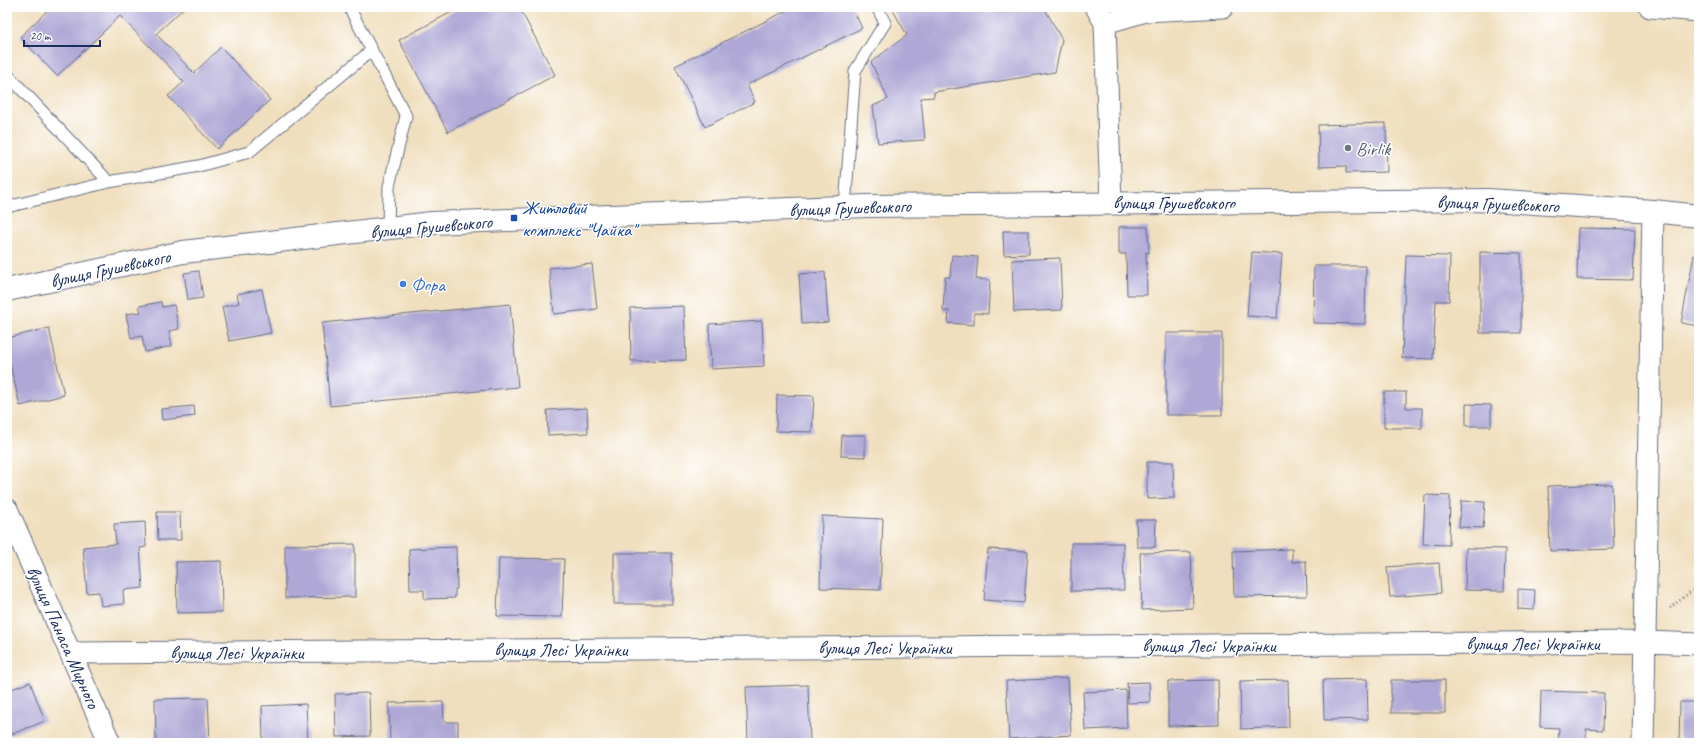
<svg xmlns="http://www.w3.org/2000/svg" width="1706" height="750" font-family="Caveat,sans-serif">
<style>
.building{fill:#afa8d6}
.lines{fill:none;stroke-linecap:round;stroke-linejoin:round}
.service-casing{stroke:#666d80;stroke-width:13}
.minor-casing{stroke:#666d80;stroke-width:23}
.tertiary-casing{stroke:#666d80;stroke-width:24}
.path{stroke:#666d80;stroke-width:2.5;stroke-dasharray:1 3;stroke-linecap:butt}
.service{stroke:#fff;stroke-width:11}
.minor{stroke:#fff;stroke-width:21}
.tertiary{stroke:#fff;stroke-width:22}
.worship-dot{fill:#6b7280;stroke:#fff;stroke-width:1.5}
.transit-dot{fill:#1a4fb4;stroke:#fff;stroke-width:1.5}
.shop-dot{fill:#3f7fe0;stroke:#fff;stroke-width:1.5}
.labels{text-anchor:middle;stroke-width:3;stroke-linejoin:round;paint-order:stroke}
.worship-label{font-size:19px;fill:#5b616d;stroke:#fff;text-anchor:start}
.street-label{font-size:19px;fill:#1b2f5e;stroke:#fff}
.transit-label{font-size:19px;fill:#164399;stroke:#fff;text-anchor:start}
.shop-label{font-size:19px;fill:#366cbe;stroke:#fff;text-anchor:start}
</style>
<rect width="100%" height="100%" fill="#fff"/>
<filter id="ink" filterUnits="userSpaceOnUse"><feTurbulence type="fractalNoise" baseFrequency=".025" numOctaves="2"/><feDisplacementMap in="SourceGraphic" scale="8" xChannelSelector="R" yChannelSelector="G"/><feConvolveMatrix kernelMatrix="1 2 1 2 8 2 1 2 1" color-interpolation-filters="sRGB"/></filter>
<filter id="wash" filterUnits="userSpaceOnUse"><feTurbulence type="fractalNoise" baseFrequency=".012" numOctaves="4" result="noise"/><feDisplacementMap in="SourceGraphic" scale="16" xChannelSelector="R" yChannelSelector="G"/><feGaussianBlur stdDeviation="0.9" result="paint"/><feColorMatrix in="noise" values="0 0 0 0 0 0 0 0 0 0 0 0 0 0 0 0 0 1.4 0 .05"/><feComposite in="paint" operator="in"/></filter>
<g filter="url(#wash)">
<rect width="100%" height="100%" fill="#f0dfbe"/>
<g id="blocks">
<path class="building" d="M 51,7 L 185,7 L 156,34 L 194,73 L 221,47 L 270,100 L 217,149 L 168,96 L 184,82 L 120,16 L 57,76 L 20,37 Z
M 461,7 L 519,7 L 555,75 L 448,132 L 399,40 Z
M 794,7 L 852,7 L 862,28 L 747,85 L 755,102 L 705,127 L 675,66 Z
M 891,7 L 1044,7 L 1062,40 L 1055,72 L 934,92 L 934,97 L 921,98 L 925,140 L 878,143 L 873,106 L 888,99 L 871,62 L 907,35 Z
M 1386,123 L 1387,172 L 1346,173 L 1346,166 L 1319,167 L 1318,125 Z
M 1119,227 L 1148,227 L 1149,253 L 1146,252 L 1147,295 L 1127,295 L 1126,254 L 1119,254 Z
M 1578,228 L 1635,229 L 1633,280 L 1577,279 Z
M 1003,231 L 1029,231 L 1029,254 L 1004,255 Z
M 1252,252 L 1282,254 L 1277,318 L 1247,316 Z
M 1480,252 L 1521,253 L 1521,333 L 1480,333 Z
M 952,255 L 978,257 L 976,279 L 990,280 L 988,314 L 974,313 L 974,325 L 948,323 L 949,311 L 943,311 L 945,277 L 950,277 Z
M 1406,255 L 1450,256 L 1449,301 L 1436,301 L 1433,359 L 1402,358 Z
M 1694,255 L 1699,256 L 1699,326 L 1681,323 Z
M 1060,258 L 1062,310 L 1014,312 L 1012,260 Z
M 592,264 L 597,309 L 554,314 L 549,268 Z
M 1314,266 L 1366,266 L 1365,324 L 1313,323 Z
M 199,271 L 203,298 L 188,300 L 184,273 Z
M 825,272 L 828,322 L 802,324 L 799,274 Z
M 262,289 L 271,333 L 229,341 L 222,307 L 239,303 L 237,294 Z
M 161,302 L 162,307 L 174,305 L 179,329 L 169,331 L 172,346 L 145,352 L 142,336 L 131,338 L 126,314 L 141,312 L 139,306 Z
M 510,304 L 518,387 L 330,406 L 322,323 Z
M 684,306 L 686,360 L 631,361 L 630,308 Z
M 762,321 L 764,366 L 711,369 L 709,324 Z
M 49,328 L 64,395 L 20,406 L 7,351 L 7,338 Z
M 1166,333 L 1222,333 L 1222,415 L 1166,415 Z
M 1384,392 L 1406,392 L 1406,408 L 1422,408 L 1422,428 L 1384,428 Z
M 777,395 L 814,396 L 812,432 L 776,431 Z
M 1466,404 L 1491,405 L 1491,426 L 1466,426 Z
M 194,406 L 195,416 L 162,420 L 161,409 Z
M 587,408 L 588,433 L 548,435 L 547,410 Z
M 842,435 L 865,435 L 865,457 L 841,456 Z
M 1147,462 L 1173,462 L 1174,498 L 1147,499 Z
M 1612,484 L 1614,549 L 1550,551 L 1548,486 Z
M 1425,495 L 1450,496 L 1449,545 L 1423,544 Z
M 1461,501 L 1485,502 L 1483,528 L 1459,527 Z
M 157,512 L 180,512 L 181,540 L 158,540 Z
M 822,516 L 883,519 L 880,590 L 820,588 Z
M 1136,520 L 1156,520 L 1155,547 L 1137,547 Z
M 145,522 L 146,547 L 140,548 L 143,588 L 123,590 L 124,604 L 101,606 L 99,592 L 87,593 L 83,547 L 116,544 L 114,524 Z
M 1071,543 L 1123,543 L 1124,590 L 1071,591 Z
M 355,544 L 355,597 L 285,598 L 285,545 Z
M 456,547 L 457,589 L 455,589 L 455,598 L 424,599 L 424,590 L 410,590 L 409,549 Z
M 1466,548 L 1505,549 L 1504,591 L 1465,590 Z
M 988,549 L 1028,551 L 1024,603 L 984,600 Z
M 1292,549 L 1292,562 L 1306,561 L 1307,596 L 1234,597 L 1233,551 Z
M 1191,552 L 1193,608 L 1142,610 L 1140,553 Z
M 614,553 L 672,553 L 672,604 L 614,604 Z
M 499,558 L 564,559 L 562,617 L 497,616 Z
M 221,561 L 222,612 L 177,613 L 176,562 Z
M 1439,563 L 1441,593 L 1390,597 L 1387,567 Z
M 1518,589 L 1535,590 L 1534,610 L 1518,609 Z
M 1068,678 L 1071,735 L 1009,739 L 1006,681 Z
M 1367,679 L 1368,719 L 1324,720 L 1323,680 Z
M 1218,680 L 1219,725 L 1168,726 L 1168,681 Z
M 1288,680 L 1289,727 L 1241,729 L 1240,681 Z
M 1391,680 L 1445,680 L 1445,713 L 1391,713 Z
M 30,682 L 45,721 L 7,736 L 7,691 Z
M 1149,682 L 1150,702 L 1128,703 L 1127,683 Z
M 808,685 L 810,743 L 748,743 L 746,687 Z
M 1126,690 L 1127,728 L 1085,730 L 1083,692 Z
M 1541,691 L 1604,693 L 1603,730 L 1586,729 L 1586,743 L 1558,743 L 1559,728 L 1540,727 Z
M 369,693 L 370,736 L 336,737 L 335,694 Z
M 208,698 L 210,743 L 156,743 L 155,699 Z
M 443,702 L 444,722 L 458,722 L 458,743 L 390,743 L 389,703 Z
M 1680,702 L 1699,702 L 1699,743 L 1679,743 Z
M 306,704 L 308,743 L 263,743 L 262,706 Z"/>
</g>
</g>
<g filter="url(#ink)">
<use href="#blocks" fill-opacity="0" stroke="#666d80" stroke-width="1"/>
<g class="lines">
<defs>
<path id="service" d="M 349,7 L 406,116 L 389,186 L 388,228
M 7,74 L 109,182
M 7,207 L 109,182 L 199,166 L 249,152 L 372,50
M 845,207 L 855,71 L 885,23 L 877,7"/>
<path id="minor" d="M 1096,7 L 1105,23 L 1111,203
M 1650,7 L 1699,11
M 1105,23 L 1146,11 L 1223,7
M 7,509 L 110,743
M 71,653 L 1645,642 L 1699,644
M 1643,743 L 1653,211"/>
<path id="tertiary" d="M 7,290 L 183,252 L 432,223 L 868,206 L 1489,200 L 1653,211 L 1699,216"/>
</defs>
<use href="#service" class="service-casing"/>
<use href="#minor" class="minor-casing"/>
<use href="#tertiary" class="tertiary-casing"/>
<path class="path" d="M 1670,608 L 1699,585"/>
<use href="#service" class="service"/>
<use href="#minor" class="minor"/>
<use href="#tertiary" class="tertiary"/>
</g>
</g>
<circle class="worship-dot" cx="1348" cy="148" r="4"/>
<rect class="transit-dot" x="510" y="214" width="8" height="8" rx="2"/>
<circle class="shop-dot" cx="403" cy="284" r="4"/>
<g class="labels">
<g class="worship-label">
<text x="1356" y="155">Birlik</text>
</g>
<g class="street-label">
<text x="1174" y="209">вулиця Грушевського</text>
<text transform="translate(1498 203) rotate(2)" y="7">вулиця Грушевського</text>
<text transform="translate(850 207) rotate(-2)" y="7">вулиця Грушевського</text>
<text transform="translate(431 226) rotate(-5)" y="7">вулиця Грушевського</text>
<text transform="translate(110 268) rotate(-12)" y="7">вулиця Грушевського</text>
<text transform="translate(64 637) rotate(66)" y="7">вулиця Панаса Мирного</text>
<text x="1533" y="650">вулиця Лесі Українки</text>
<text x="1209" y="652">вулиця Лесі Українки</text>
<text x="885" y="654">вулиця Лесі Українки</text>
<text x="561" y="656">вулиця Лесі Українки</text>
<text x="237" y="659">вулиця Лесі Українки</text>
</g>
<g class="transit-label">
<text x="522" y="214">Житловий<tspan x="522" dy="22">комплекс "Чайка"</tspan></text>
</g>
<g class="shop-label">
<text x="411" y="291">Фора</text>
</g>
</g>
<rect width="1706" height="750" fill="none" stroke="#fff" stroke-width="24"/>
<path d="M24 40v6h76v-6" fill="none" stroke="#1b2f5e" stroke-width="2"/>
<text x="30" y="40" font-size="12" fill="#1b2f5e" stroke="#ffffff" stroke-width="3" paint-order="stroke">20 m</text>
</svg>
